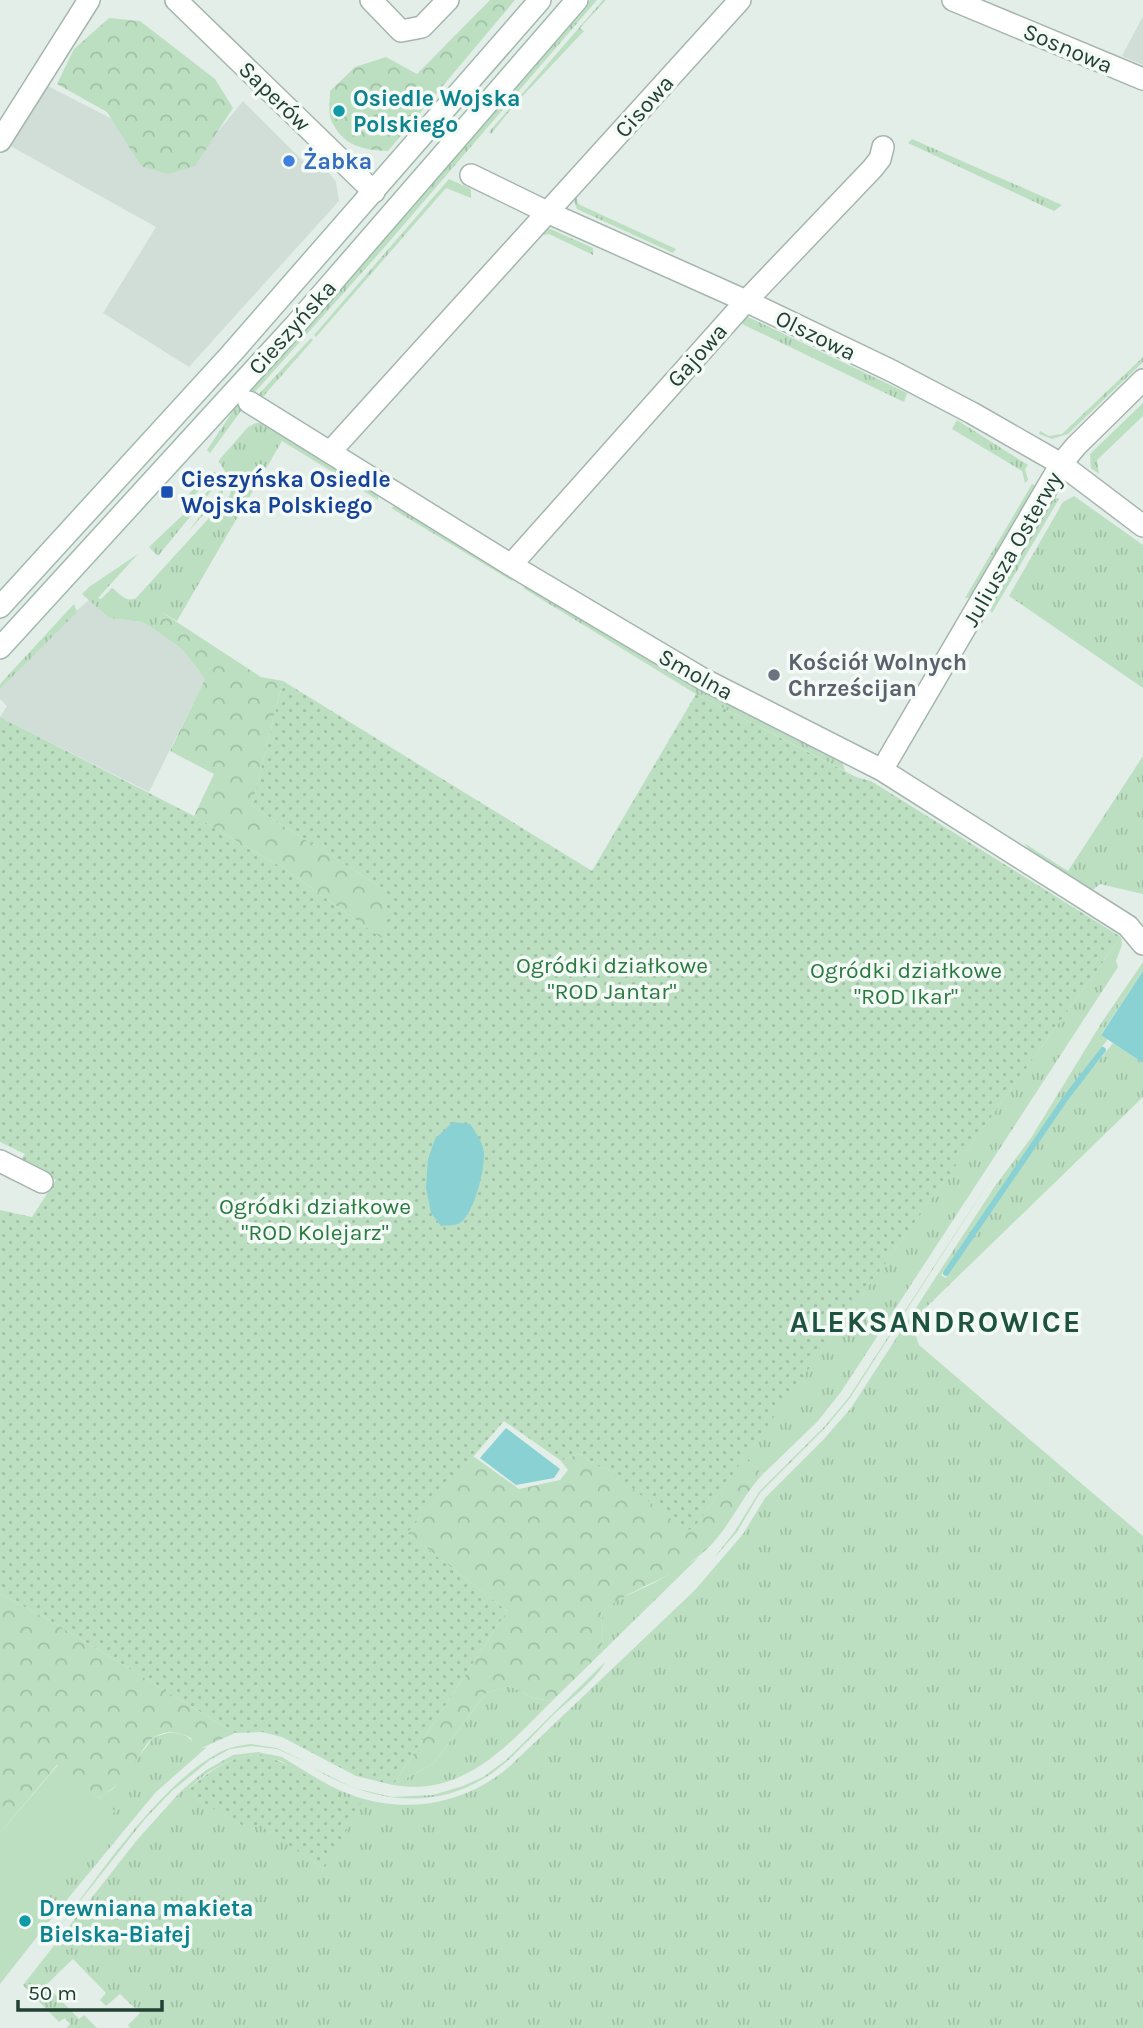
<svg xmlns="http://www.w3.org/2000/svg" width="1143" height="2028" font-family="Karla,sans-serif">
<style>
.built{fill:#d1ded7}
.grass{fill:url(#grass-tufts);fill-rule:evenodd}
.forest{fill:url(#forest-crowns)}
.park{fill:#bcdfc1}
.garden{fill:url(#garden-dots)}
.water{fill:#8ad1d4}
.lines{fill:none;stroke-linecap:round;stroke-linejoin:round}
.stream{stroke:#8ad1d4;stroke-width:6}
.street-casing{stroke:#a5b6ae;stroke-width:24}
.secondary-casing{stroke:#a1baae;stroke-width:24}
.street{stroke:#fff;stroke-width:21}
.secondary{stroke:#fff;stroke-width:21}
.culture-dot{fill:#0f9aa8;stroke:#f4faf6;stroke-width:2.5}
.shop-dot{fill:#3f7fe0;stroke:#f4faf6;stroke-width:2.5}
.transit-dot{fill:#1a4fb4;stroke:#f4faf6;stroke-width:2.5}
.worship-dot{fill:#6b7280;stroke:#f4faf6;stroke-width:2.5}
.labels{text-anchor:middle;stroke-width:7;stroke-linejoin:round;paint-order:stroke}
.street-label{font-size:23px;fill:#224034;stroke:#f4faf6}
.culture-label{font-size:23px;font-weight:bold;fill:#0d838f;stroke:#f4faf6;text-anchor:start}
.shop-label{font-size:23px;font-weight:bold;fill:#366cbe;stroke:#f4faf6;text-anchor:start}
.transit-label{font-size:23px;font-weight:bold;fill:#164399;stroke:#f4faf6;text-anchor:start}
.worship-label{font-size:23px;font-weight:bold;fill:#5b616d;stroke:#f4faf6;text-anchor:start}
.park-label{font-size:23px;fill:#2a7940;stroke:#f4faf6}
.district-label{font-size:30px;font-weight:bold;letter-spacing:2px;fill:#1d5340;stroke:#f4faf6}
</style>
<defs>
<pattern id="grass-tufts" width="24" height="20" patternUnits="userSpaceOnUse" patternTransform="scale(1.75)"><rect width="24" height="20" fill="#bcdfc1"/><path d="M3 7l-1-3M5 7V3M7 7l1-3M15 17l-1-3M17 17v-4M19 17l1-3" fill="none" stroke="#a1c0a6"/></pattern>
<pattern id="forest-crowns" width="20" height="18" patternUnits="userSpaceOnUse" patternTransform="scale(1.75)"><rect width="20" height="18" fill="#bcdfc1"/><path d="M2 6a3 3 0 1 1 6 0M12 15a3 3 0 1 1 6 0" fill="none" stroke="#a1c0a6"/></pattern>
<pattern id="garden-dots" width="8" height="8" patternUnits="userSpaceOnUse" patternTransform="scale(1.75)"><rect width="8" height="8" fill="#bcdfc1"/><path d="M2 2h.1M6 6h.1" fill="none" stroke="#a1c0a6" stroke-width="1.8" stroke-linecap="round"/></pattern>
</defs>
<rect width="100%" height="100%" fill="#e3eee8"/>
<path class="built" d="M 1143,16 L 1143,65 L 1122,56 Z
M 44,84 L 194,161 L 243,101 L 315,173 L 324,166 L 336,182 L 339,201 L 189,367 L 103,313 L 156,227 L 5,143 Z
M 89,600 L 109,618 L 142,622 L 182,649 L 205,679 L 149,792 L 0,717 L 7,706 L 0,699 L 0,689 L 69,617 Z"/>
<path class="grass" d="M 590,0 L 597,0 L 382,250 L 255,392 L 210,453 L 207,450 L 237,405 L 378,247 Z
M 603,0 L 606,0 L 580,28 L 584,31 L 516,103 L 491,134 L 489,132 L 495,125 Z
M 912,139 L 1062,205 L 1054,211 L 908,143 Z
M 449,179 L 471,189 L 471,198 L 446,188 L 316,337 L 314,335 Z
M 576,194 L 578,204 L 676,249 L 673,253 L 577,209 L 574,200 Z
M 546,227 L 593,248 L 593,255 L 549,234 L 539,236 Z
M 744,315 L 907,393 L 904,402 L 738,322 Z
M 311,338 L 313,340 L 260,400 L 256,397 Z
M 1143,357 L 1143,362 L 1068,434 L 1052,439 L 1039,434 L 1040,431 L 1049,436 L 1062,434 Z
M 1143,403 L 1143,416 L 1097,460 L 1099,474 L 1091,468 L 1090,454 Z
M 957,420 L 1028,465 L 1025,469 L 1028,480 L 1025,483 L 1022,471 L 952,429 Z
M 256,423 L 264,423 L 378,492 L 378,500 L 282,441 L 177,621 L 163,613 L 153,629 L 142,622 L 109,618 L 82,594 L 89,587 L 138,554 L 98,598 L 101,599 L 112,588 C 120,594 126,603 136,598 L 230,495 L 232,482 L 219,462 L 220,459 L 248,427 Z
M 215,472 L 224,480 L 223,493 L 187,533 L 222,488 L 211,479 L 192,497 L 189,494 L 207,473 Z
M 1032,484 L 1038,487 L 973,597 L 965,598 Z
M 211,488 L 212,490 L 158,556 L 149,547 Z
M 1053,496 L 1059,499 L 992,613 L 989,607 Z
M 1074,496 L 1143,545 L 1143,688 L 1009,596 L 1063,502 Z
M 397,505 L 511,574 L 512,581 L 391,508 Z
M 529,584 L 842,760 L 845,771 L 696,694 L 523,588 Z
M 74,604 L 77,612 L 0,689 L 0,684 Z
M 1143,756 L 1143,894 L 1100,884 L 1089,893 L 1033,855 L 1024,843 L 1068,871 Z
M 1121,937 L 1122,945 L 1116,961 L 1118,967 L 841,1392 L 817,1422 L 763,1474 L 744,1458 Z
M 1143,962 L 1143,971 L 1101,1034 L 1108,1039 L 1062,1099 L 941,1275 L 946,1278 L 1068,1099 L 1113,1043 L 1143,1063 L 1143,1097 L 911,1322 L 919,1345 L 1143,1536 L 1143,2028 L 130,2028 L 128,2025 L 140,2013 L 120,1994 L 106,2006 L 100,2000 L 106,1993 L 73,1959 L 46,1985 L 79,2019 L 84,2015 L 97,2028 L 66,2028 L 70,2024 L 65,2018 L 59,2022 L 23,1985 L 137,1840 L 181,1791 L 206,1770 L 233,1755 L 258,1752 L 282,1757 C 302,1769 322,1783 344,1792 C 401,1816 465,1806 511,1765 L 695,1590 L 743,1534 L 765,1498 L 823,1440 L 851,1408 L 995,1186 L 1031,1138 L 1102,1022 ZM 254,1755 L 281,1761 L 346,1799 L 324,1869 L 258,1823 L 252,1831 L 186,1792 C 203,1773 227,1758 254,1755 Z
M 1003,1160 L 850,1398 L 825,1428 L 760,1493 L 737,1532 L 714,1558 L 735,1531 L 759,1492 L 824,1427 L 849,1397 Z
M 699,1557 L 601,1653 L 603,1634 L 601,1612 L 617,1600 L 652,1584 Z
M 605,1662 C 598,1678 567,1702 553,1715 C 534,1734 516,1755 495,1771 C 437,1813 372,1803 313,1768 L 354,1788 L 392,1797 L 433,1795 L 463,1786 L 483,1777 L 506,1760 Z
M 510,1686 L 533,1698 L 552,1701 C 507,1746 464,1797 393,1785 L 433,1764 L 486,1693 Z
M 168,1733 C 183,1733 190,1735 196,1749 L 207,1747 L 155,1793 L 51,1919 L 40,1910 L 40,1904 L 114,1811 L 99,1798 L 114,1788 L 154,1737 Z
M 251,1744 L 277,1748 L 306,1762 L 277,1749 L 252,1746 L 230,1749 L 210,1760 L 172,1791 L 145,1819 L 57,1930 C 100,1875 159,1784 220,1752 C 230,1747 241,1745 251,1744 Z"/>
<path class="forest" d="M 490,0 L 515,0 L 388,151 C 362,150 343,146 331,120 C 328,112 330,99 330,91 L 355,67 L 386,57 L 417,74 Z
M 109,18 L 140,21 L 215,79 L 233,108 L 195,166 L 168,174 L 141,166 L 107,112 L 57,84 L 74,49 Z
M 163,613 L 261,677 L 283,681 L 252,806 L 387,891 L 387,942 L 286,870 L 194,816 L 214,774 L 170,751 L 205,679 L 182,649 L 153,629 Z
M 580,1454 L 597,1466 L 608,1469 L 693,1529 L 744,1458 L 763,1474 C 739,1499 728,1533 700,1555 C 670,1579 631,1588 601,1612 L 603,1634 L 601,1653 L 552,1701 L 533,1698 L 510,1686 L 486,1693 L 433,1764 L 393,1785 L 507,1611 L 407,1533 L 473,1456 L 519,1489 L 560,1480 L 568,1470 L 560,1460 Z
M 0,1594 L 48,1619 L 235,1733 L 197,1750 L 193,1746 L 191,1738 C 180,1732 166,1729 154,1737 C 144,1744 136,1763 128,1773 C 120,1783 110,1791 99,1798 L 57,1765 L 0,1833 Z"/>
<path class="park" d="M 58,1765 L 115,1811 L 41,1904 L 40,1910 L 51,1919 L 0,1984 L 0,1833 Z"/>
<path class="garden" d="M 283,681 L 592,871 L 696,694 L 856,777 L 871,781 L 1121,937 L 693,1529 L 685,1530 L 608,1469 L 597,1466 L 580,1454 L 560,1460 L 504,1421 L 407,1533 L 507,1611 L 393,1785 L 356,1776 L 282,1737 L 262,1732 L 235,1733 L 48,1619 L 0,1594 L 0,1210 L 32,1217 L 56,1180 L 20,1161 L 25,1154 L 0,1142 L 0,717 L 194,816 L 286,870 L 387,942 L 387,891 L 252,806 Z
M 254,1755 C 294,1759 324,1792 362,1804 L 324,1869 L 258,1824 L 252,1831 L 185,1792 C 206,1774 226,1758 254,1755 Z"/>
<path class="water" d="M 1143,971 L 1143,1063 L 1101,1035 Z
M 453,1122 L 470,1124 C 476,1133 483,1142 484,1154 C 485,1169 473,1218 458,1224 C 453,1226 446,1225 441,1226 L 431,1213 L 426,1188 L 428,1159 L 435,1139 Z
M 506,1428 L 560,1469 L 554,1478 L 516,1485 L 480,1458 Z"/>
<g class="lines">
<path class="stream" d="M 946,1273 L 1065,1099 L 1103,1050"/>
<defs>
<path id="street" d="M 176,0 L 374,192
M 371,0 L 401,31 L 422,27 L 448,0
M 953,0 L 1143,79
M 0,141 L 89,0
M 471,175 L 549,213 L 746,301 L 892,371 L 972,413 L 1061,464 L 1143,526
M 249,402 L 511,565 L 703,679 L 882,770 L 1128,926 L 1143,944
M 330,452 L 740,0
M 511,565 L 746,301 L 872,169 L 880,159 L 883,147
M 882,770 L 1061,464 L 1076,446 L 1143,380
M 0,1161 L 42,1182"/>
<path id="secondary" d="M 0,607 L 232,353 L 540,0
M 0,648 L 297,323 L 577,0"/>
</defs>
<use href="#street" class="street-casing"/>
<use href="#secondary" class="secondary-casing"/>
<use href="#street" class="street"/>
<use href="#secondary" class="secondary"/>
</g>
<g class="culture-dot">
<circle cx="339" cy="111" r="7"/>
<circle cx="25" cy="1921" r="7"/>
</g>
<circle class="shop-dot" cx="289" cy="161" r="7"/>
<rect class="transit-dot" x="160" y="485" width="14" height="14" rx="3.5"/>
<circle class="worship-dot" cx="774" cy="675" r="7"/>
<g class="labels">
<g class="street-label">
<text transform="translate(1068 48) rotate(23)" y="8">Sosnowa</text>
<text transform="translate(275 96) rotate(44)" y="8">Saperów</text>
<text transform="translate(644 106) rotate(-48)" y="8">Cisowa</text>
<text transform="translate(292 327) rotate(-48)" y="8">Cieszyńska</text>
<text transform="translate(816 335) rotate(26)" y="8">Olszowa</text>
<text transform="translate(697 355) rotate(-48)" y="8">Gajowa</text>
<text transform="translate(1012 549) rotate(-60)" y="8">Juliusza Osterwy</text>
<text transform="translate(696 674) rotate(29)" y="8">Smolna</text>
</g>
<g class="culture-label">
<text x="353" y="106">Osiedle Wojska<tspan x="353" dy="26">Polskiego</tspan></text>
<text x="39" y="1916">Drewniana makieta<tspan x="39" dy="26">Bielska-Białej</tspan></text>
</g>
<g class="shop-label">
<text x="303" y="169">Żabka</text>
</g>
<g class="transit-label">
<text x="181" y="487">Cieszyńska Osiedle<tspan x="181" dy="26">Wojska Polskiego</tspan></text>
</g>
<g class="worship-label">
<text x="788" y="670">Kościół Wolnych<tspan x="788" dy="26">Chrześcijan</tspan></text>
</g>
<g class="park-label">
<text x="612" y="973">Ogródki działkowe<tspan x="612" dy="26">"ROD Jantar"</tspan></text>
<text x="906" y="978">Ogródki działkowe<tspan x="906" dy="26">"ROD Ikar"</tspan></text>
<text x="315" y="1214">Ogródki działkowe<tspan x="315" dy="26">"ROD Kolejarz"</tspan></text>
</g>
<g class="district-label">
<text x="936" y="1332">ALEKSANDROWICE</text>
</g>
</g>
<path d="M18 2000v10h144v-10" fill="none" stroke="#224034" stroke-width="3.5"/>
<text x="28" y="2000" font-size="21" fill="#224034" stroke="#f4faf6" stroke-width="5" paint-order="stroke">50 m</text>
</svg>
